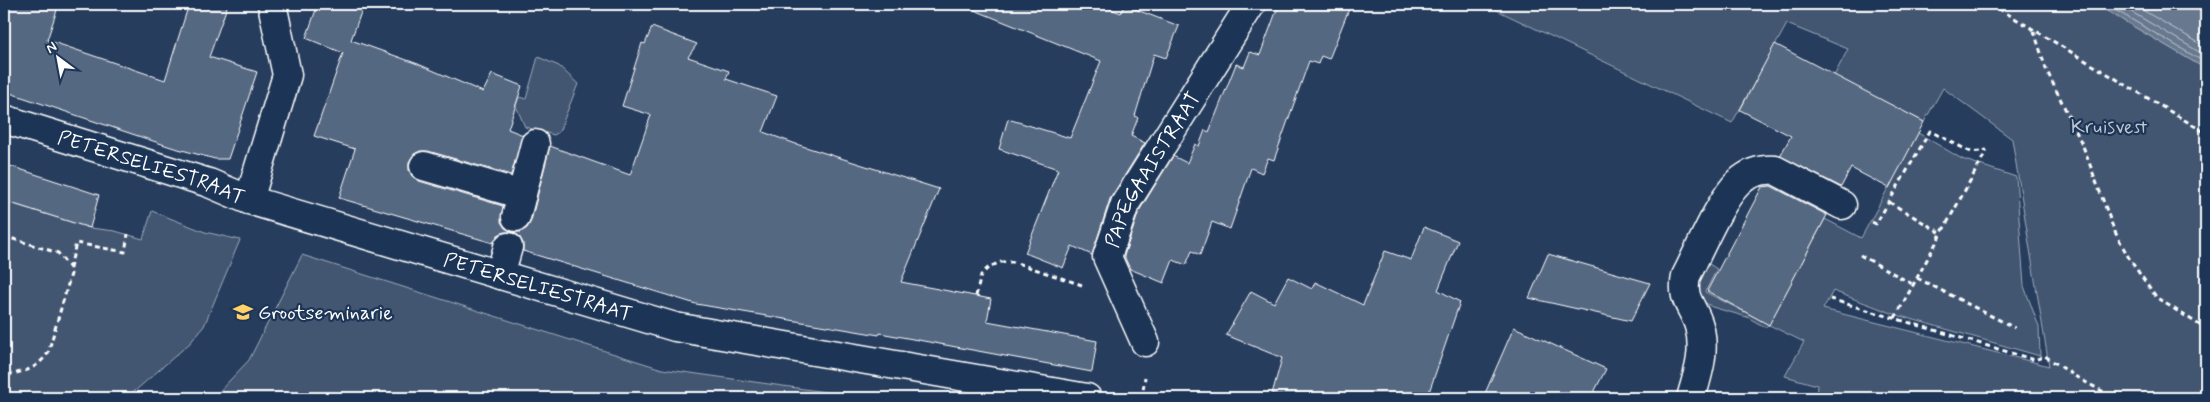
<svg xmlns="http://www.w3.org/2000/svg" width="2210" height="402" font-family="Mynerve,sans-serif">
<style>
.green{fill:#425672;stroke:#a0aab8}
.water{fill:#67788e;stroke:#a4aebb}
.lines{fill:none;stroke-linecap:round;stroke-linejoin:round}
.shore{stroke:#c2c9d2;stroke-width:1}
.building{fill:#556781;stroke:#fff}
.pedestrian-casing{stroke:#fff;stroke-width:31}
.minor-casing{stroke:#fff;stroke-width:31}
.path{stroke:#fff;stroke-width:3;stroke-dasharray:5 4;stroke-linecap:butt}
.pedestrian{stroke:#1d3557;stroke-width:28}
.minor{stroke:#1d3557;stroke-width:28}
.labels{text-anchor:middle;stroke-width:4.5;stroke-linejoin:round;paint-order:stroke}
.park-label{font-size:20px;fill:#bdc4ce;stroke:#1d3557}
.street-label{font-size:20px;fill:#fff;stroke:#1d3557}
.poi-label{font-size:20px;fill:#fff;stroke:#1d3557;text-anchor:start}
</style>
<rect width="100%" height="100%" fill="#263d5e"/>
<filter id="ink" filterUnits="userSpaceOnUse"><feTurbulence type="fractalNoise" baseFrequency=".02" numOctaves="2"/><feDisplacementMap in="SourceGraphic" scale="10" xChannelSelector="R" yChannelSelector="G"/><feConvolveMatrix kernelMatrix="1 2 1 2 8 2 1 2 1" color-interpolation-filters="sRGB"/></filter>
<g filter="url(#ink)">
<path class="green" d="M 1484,4 L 2095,4 L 2206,69 L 2206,398 L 1816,398 L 1817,385 L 1785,376 L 1804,342 L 1769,325 L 1765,327 L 1747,317 L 1712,307 L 1703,301 L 1696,286 L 1706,262 L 1717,269 L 1705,292 L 1769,324 L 1825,219 L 1861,238 L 1918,133 L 1962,159 L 2016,177 L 2024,286 L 2039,327 L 2040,356 L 1897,315 L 1833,291 L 1823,309 L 2049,366 L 2012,139 L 1943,88 L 1924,122 L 1834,76 L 1848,49 L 1787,24 L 1732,123 Z
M 538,57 L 559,66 L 578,84 L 559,132 L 554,135 L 525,127 L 516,106 L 519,97 L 526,99 Z
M 4,201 L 90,228 L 115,231 L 143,239 L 152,211 L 205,232 L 240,240 L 204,326 L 190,343 L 136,390 L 123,398 L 4,398 Z
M 302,255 L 662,369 L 868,398 L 213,398 L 249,360 Z"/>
<path class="water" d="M 2095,4 L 2206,4 L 2206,69 Z"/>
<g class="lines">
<path class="shore" d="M 2105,4 L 2206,63
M 2118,4 L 2206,56
M 2132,4 L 2206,47"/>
</g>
<path class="building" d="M 4,4 L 59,4 L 47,40 L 165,80 L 189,4 L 228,4 L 209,57 L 257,72 L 228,159 L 215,159 L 171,147 L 4,91 Z
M 318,4 L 364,4 L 351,40 L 418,64 L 483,92 L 492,74 L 522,86 L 508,129 L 523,135 L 511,175 L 428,151 L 420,151 L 414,154 L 409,162 L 409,170 L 412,176 L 419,181 L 503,206 L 501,222 L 505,228 L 512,232 L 504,232 L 498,235 L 493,243 L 339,198 L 355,149 L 314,136 L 343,53 L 306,38 Z
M 962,4 L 1098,4 L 1121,13 L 1124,5 L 1179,26 L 1166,58 L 1154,54 L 1135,116 L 1138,118 L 1131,136 L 1145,143 L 1110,199 L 1092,255 L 1072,246 L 1063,268 L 1025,253 L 1058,169 L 999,149 L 1008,119 L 1070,138 L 1101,61 L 962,5 Z
M 1279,4 L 1351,4 L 1329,59 L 1321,56 L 1318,64 L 1309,61 L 1274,160 L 1268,158 L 1262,173 L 1251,168 L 1230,229 L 1212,222 L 1200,255 L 1192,251 L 1186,265 L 1173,260 L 1164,283 L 1130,269 L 1124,256 L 1139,211 L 1173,156 L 1187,163 L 1195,144 L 1199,146 L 1205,130 L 1209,132 L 1236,64 L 1244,67 L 1250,52 L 1260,55 Z
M 652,27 L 697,44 L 688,57 L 729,71 L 726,79 L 777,96 L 763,132 L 796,144 L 939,189 L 901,282 L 991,299 L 987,321 L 1097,341 L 1092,372 L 880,333 L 879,335 L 696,304 L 523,251 L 523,243 L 519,236 L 513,232 L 521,232 L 527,228 L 531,221 L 550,146 L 630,175 L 651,115 L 622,106 L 642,43 L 645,44 Z
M 1775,44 L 1924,122 L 1889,188 L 1851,168 L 1841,187 L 1780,156 L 1791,136 L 1740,110 Z
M 4,164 L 99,195 L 90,228 L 4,201 Z
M 1771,186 L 1827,215 L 1769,325 L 1707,291 L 1762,187 Z
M 1424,227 L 1458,241 L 1438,290 L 1460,302 L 1427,398 L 1301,398 L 1272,394 L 1282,358 L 1226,335 L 1251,291 L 1274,303 L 1288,277 L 1312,289 L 1315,282 L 1363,305 L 1385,251 L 1411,260 Z
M 1548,254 L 1650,283 L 1631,321 L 1529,298 Z
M 1514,327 L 1606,369 L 1591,398 L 1483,398 Z"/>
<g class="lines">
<defs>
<path id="pedestrian" d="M 424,166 L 522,195
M 516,217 L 535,144
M 500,275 L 508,247"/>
<g id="minor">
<path id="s1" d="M 4,119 L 209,183 L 249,200 L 675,327 L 1087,398"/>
<path d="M 249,200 L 287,75 L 272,4"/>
<path id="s2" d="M 1145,342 L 1107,257 L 1125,204 L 1251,4"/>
<path d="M 1691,398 C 1698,374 1706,351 1699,326 C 1693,305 1681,301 1686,276 C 1699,251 1720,200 1739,182 C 1749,173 1762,169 1775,170 L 1842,205"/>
</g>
</defs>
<use href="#pedestrian" class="pedestrian-casing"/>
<use href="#minor" class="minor-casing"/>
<path class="path" d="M 1991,4 L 2206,133
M 2034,31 L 2046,69 L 2083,146 L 2114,230 L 2130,260 L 2157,298 L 2206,329
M 1889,202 L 1941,233
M 1872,222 L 1876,224 L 1930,131 L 1971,152 L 1987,150
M 4,236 L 58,253 L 70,268 L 71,274 L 48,353 C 35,371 24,371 4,376
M 1860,255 L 1914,285
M 70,268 L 76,243 L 125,252 L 128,234
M 1917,278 L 2015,328
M 976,296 L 981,275 L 989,267 L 1001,262 L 1014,262 L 1082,285
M 1830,299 L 2035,360 L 2045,356 L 2078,378 L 2115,398
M 1895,318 L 1987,150
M 1142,398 L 1145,377"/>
<use href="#pedestrian" class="pedestrian"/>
<use href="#minor" class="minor"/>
</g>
</g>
<defs>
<symbol id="university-bare" viewBox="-9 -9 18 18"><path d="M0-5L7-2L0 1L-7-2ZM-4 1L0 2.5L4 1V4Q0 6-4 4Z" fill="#ffd166" stroke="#1d3557" stroke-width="2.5" paint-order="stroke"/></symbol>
</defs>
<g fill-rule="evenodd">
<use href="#university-bare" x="229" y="298" width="28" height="28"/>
</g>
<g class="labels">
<g class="park-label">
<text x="2109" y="133">Kruisvest</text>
</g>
<g class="street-label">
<text dy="7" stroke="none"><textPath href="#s1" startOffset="155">PETERSELIESTRAAT</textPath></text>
<text dy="7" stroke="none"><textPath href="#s2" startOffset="192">PAPEGAAISTRAAT</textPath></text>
<text dy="7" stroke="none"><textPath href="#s1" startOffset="560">PETERSELIESTRAAT</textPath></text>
</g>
<g class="poi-label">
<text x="258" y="319">Grootseminarie</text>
</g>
</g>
<rect width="2210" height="402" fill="none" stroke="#1d3557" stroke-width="20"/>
<rect x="10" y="10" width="2190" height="382" fill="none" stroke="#fff" stroke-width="2" filter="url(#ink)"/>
<g transform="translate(58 58) rotate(328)" stroke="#1d3557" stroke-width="4" paint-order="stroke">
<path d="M0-4L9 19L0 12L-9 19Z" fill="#ffffff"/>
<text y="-8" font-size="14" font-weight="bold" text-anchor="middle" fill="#ffffff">N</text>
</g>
</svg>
